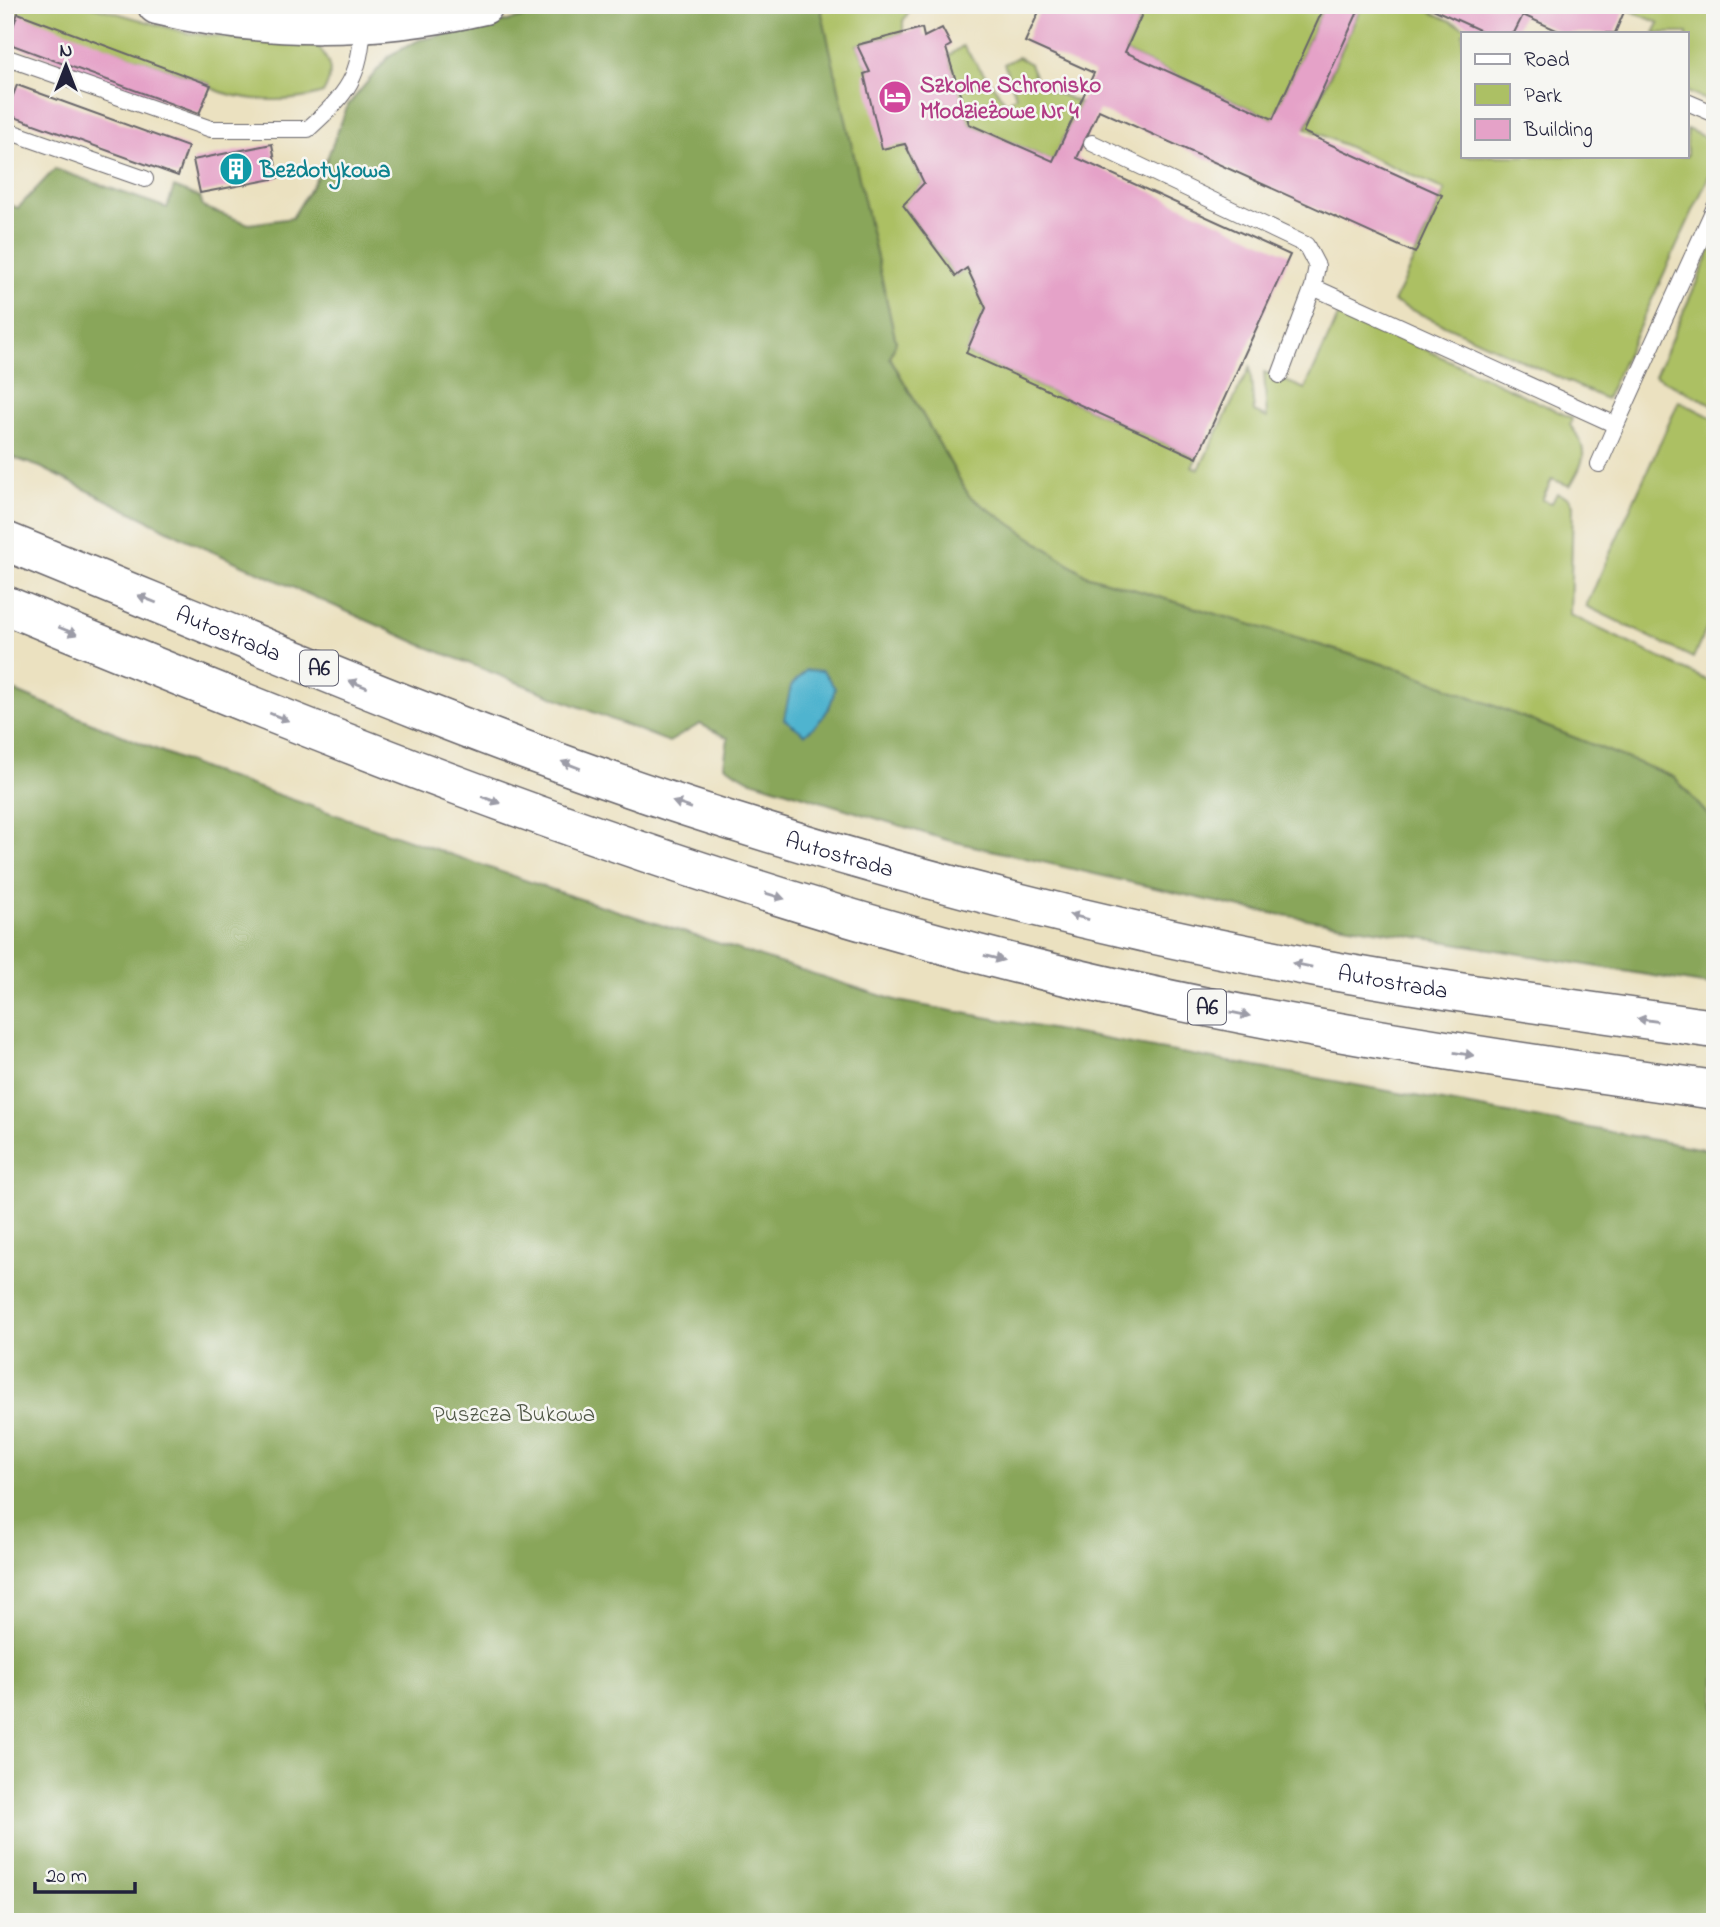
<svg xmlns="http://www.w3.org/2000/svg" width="1720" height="1927" font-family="'Indie Flower',sans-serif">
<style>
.green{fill:#acc064;stroke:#677150;stroke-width:2}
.forest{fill:#89a65a;stroke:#56644a;stroke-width:2}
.water{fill:#50b4cf;stroke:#396b85;stroke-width:2}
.building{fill:#e5a2c8}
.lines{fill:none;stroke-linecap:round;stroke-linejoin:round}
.service-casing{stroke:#68656a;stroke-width:18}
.tertiary-casing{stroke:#68656a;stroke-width:41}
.motorway-casing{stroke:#68656a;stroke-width:41}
.service{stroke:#fff;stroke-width:16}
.tertiary{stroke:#fff;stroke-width:38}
.motorway{stroke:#fff;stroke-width:38}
.oneway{fill:#9c9ca7}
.labels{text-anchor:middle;stroke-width:5;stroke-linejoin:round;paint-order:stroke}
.shield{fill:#f6f6f2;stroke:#626272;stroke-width:2}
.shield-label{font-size:21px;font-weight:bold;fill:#22223b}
.hotel-label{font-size:23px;font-weight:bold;fill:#b23c85;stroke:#f6f6f2;text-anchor:start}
.culture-label{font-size:23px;font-weight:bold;fill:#0d838f;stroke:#f6f6f2;text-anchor:start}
.street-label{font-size:23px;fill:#22223b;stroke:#f6f6f2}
.park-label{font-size:23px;fill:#525949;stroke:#f6f6f2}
</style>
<rect width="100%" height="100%" fill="#f6f6f2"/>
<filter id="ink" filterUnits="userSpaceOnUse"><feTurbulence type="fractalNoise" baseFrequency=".0143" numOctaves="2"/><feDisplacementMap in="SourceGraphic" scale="14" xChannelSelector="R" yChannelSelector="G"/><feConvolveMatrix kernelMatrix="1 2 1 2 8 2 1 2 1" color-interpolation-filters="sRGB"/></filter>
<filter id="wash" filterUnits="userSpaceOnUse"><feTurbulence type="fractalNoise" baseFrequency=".00686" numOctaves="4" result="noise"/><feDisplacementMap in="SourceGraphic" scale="28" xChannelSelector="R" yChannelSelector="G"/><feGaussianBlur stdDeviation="1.57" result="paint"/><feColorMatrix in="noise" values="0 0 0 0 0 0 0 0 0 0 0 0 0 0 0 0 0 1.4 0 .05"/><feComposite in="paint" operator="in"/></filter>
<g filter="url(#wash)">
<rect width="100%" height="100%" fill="#ebe1c0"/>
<path class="green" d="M 5,5 L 88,5 L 187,33 L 319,47 C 331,64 334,74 323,93 C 291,104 242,102 211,88 L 210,84 L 5,11 Z
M 820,5 L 913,5 L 903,21 L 903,33 L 857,45 L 924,183 L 903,206 L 956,276 L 967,268 L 986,308 L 966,353 L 1197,458 L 1192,467 L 1199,469 L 1250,367 L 1254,412 L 1267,418 L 1264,372 L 1305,389 L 1341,310 L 1572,418 L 1570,425 C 1590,450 1585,460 1570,486 L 1552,479 L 1542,500 L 1552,503 L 1557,493 L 1569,498 L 1573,505 L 1570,615 L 1715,684 L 1715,823 L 1674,777 L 1406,671 L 1086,575 L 969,496 L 890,357 L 896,342 Z
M 1146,5 L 1325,5 L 1273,119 L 1125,52 Z
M 1362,5 L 1416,5 L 1477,33 L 1463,33 L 1463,156 L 1687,156 L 1687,129 L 1715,142 L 1715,163 L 1606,399 L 1394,302 L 1445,190 L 1306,128 Z
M 1627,5 L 1715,5 L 1715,104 L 1687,92 L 1687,33 L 1654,33 L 1659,23 L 1626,9 Z
M 963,46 L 1007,104 L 1016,96 L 1004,64 L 1018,57 L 1030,64 L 1039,85 L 1080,103 L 1053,161 L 969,124 L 948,56 Z
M 1715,241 L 1715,406 L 1655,376 Z
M 1679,401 L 1715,419 L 1715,611 L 1693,658 L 1586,606 Z"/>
<path class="forest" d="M 560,5 L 820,5 L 896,342 L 890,358 L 969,496 L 1086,575 L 1406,671 L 1674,777 L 1715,823 L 1715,986 L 1246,909 L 947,840 L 748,779 L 724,765 L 728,738 L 700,724 L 669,742 L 422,645 L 200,546 L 40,467 L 5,455 L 5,203 L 18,208 L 55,169 L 167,208 L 174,187 L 200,197 L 203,207 L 249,224 L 292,218 L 324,166 L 348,105 L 390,55 L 419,40 L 513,20 Z
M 5,687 L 204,769 L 565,894 L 898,1001 L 1715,1151 L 1715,1922 L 5,1922 Z"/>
<path class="water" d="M 806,670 L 823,671 L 835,688 C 831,710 822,721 805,734 L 784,719 L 791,686 Z"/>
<g id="blocks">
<path class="building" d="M 1042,5 L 1146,5 L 1125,52 L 1273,119 L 1325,5 L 1361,5 L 1303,132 L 1442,195 L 1415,253 L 1099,110 L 1077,158 L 1290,255 L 1197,458 L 966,353 L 986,308 L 967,268 L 956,276 L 903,205 L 924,183 L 905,144 L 882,149 L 864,74 L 870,72 L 857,45 L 922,28 L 924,37 L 942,28 L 951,45 L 946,48 L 969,124 L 1053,161 L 1094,73 L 1025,42 Z
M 1424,5 L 1627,5 L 1615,33 L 1563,33 L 1523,15 L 1514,33 L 1486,33 Z
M 18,13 L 211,85 L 199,114 L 7,43 Z
M 17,85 L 188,147 L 178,176 L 6,114 Z
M 272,144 L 278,178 L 200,193 L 193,160 Z"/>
</g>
</g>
<g filter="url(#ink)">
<use href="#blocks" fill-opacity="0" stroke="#68656a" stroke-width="2"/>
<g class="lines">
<defs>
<path id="service" d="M 5,57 L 211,129 L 308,129 C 348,93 361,77 363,22
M 1687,102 L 1715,114
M 5,130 L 145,179
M 1092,143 L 1306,245 L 1317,266 L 1313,287 L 1280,375
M 1313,287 L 1616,425 L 1715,207
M 1599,464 L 1616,425"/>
<path id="tertiary" d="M 157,5 C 264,31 377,30 484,5"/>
<g id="motorway">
<path id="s1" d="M 5,541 C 232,633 458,732 690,808 C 900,876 1116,931 1333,971 C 1460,994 1587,1011 1715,1029"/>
<path d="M 5,605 C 308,730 607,851 923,939 C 1182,1012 1448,1053 1715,1090"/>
</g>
</defs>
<use href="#service" class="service-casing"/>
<use href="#tertiary" class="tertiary-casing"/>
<use href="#motorway" class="motorway-casing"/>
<use href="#service" class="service"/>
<use href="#tertiary" class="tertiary"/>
<use href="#motorway" class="motorway"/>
</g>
<defs><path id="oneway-solid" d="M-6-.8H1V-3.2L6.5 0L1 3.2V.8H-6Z" transform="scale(1.75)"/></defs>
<g class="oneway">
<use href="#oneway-solid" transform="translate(147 599) rotate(-158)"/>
<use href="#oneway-solid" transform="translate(68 631) rotate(22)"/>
<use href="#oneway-solid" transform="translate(358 684) rotate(-158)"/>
<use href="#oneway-solid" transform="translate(279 717) rotate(22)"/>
<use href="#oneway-solid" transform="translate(571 765) rotate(-159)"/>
<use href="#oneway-solid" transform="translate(491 800) rotate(20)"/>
<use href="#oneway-solid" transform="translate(682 805) rotate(-161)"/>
<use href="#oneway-solid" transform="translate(775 896) rotate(17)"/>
<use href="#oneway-solid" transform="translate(1079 917) rotate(-166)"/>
<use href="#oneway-solid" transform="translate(994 958) rotate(14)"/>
<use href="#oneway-solid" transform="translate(1302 965) rotate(-169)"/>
<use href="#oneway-solid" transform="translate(1240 1014) rotate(11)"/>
<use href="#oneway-solid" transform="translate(1647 1020) rotate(-172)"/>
<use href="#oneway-solid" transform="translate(1464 1054) rotate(9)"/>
</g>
</g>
<defs>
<symbol id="hotel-disc" viewBox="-11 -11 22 22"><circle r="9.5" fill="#d1479c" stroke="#f6f6f2"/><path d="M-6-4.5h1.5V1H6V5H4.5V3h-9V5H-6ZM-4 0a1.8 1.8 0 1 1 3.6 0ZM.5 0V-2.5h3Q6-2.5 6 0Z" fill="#fff"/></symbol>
<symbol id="building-disc" viewBox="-11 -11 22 22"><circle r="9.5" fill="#0f9aa8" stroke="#f6f6f2"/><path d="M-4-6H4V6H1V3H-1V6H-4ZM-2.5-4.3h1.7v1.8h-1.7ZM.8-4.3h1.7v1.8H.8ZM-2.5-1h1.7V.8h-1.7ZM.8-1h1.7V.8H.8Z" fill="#fff"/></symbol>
</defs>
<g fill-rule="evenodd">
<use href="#hotel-disc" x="876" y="78" width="38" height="38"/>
<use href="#building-disc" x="217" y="150" width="38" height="38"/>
</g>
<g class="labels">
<g class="shield">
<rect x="300" y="650.5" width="38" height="35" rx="5"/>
<rect x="1188" y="989.5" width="38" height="35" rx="5"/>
</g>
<g class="shield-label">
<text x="319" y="675">A6</text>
<text x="1207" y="1014">A6</text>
</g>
<g class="hotel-label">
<text x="920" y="92">Szkolne Schronisko<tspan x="920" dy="26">Młodzieżowe Nr 4</tspan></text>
</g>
<g class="culture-label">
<text x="260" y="177">Bezdotykowa</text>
</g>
<g class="street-label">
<text dy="8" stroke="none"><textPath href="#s1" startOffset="242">Autostrada</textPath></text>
<text dy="8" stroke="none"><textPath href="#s1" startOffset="892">Autostrada</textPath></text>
<text dy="8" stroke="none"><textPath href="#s1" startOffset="1460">Autostrada</textPath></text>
</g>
<g class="park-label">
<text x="514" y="1421">Puszcza Bukowa</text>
</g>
</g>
<rect width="1720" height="1927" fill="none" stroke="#f6f6f2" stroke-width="28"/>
<rect x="1461" y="32" width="228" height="126" fill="#f6f6f2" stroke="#a1a1a9" stroke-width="2"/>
<rect x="1475" y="54" width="35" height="10" fill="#ffffff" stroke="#a1a1a9" stroke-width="2"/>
<text x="1524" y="66" font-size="21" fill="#22223b">Road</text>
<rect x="1475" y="84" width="35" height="21" fill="#acc064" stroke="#a1a1a9" stroke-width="2"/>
<text x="1524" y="102" font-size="21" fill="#22223b">Park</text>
<rect x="1475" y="119" width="35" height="21" fill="#e5a2c8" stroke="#a1a1a9" stroke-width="2"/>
<text x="1524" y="136" font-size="21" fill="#22223b">Building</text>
<g transform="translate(66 66)" stroke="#f6f6f2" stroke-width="5" paint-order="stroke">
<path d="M0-5L12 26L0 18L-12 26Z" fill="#22223b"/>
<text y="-10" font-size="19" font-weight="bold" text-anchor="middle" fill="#22223b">N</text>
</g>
<path d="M35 1882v10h100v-10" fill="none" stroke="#22223b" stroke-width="3.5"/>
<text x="46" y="1882" font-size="21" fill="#22223b" stroke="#f6f6f2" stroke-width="5" paint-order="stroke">20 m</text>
</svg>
